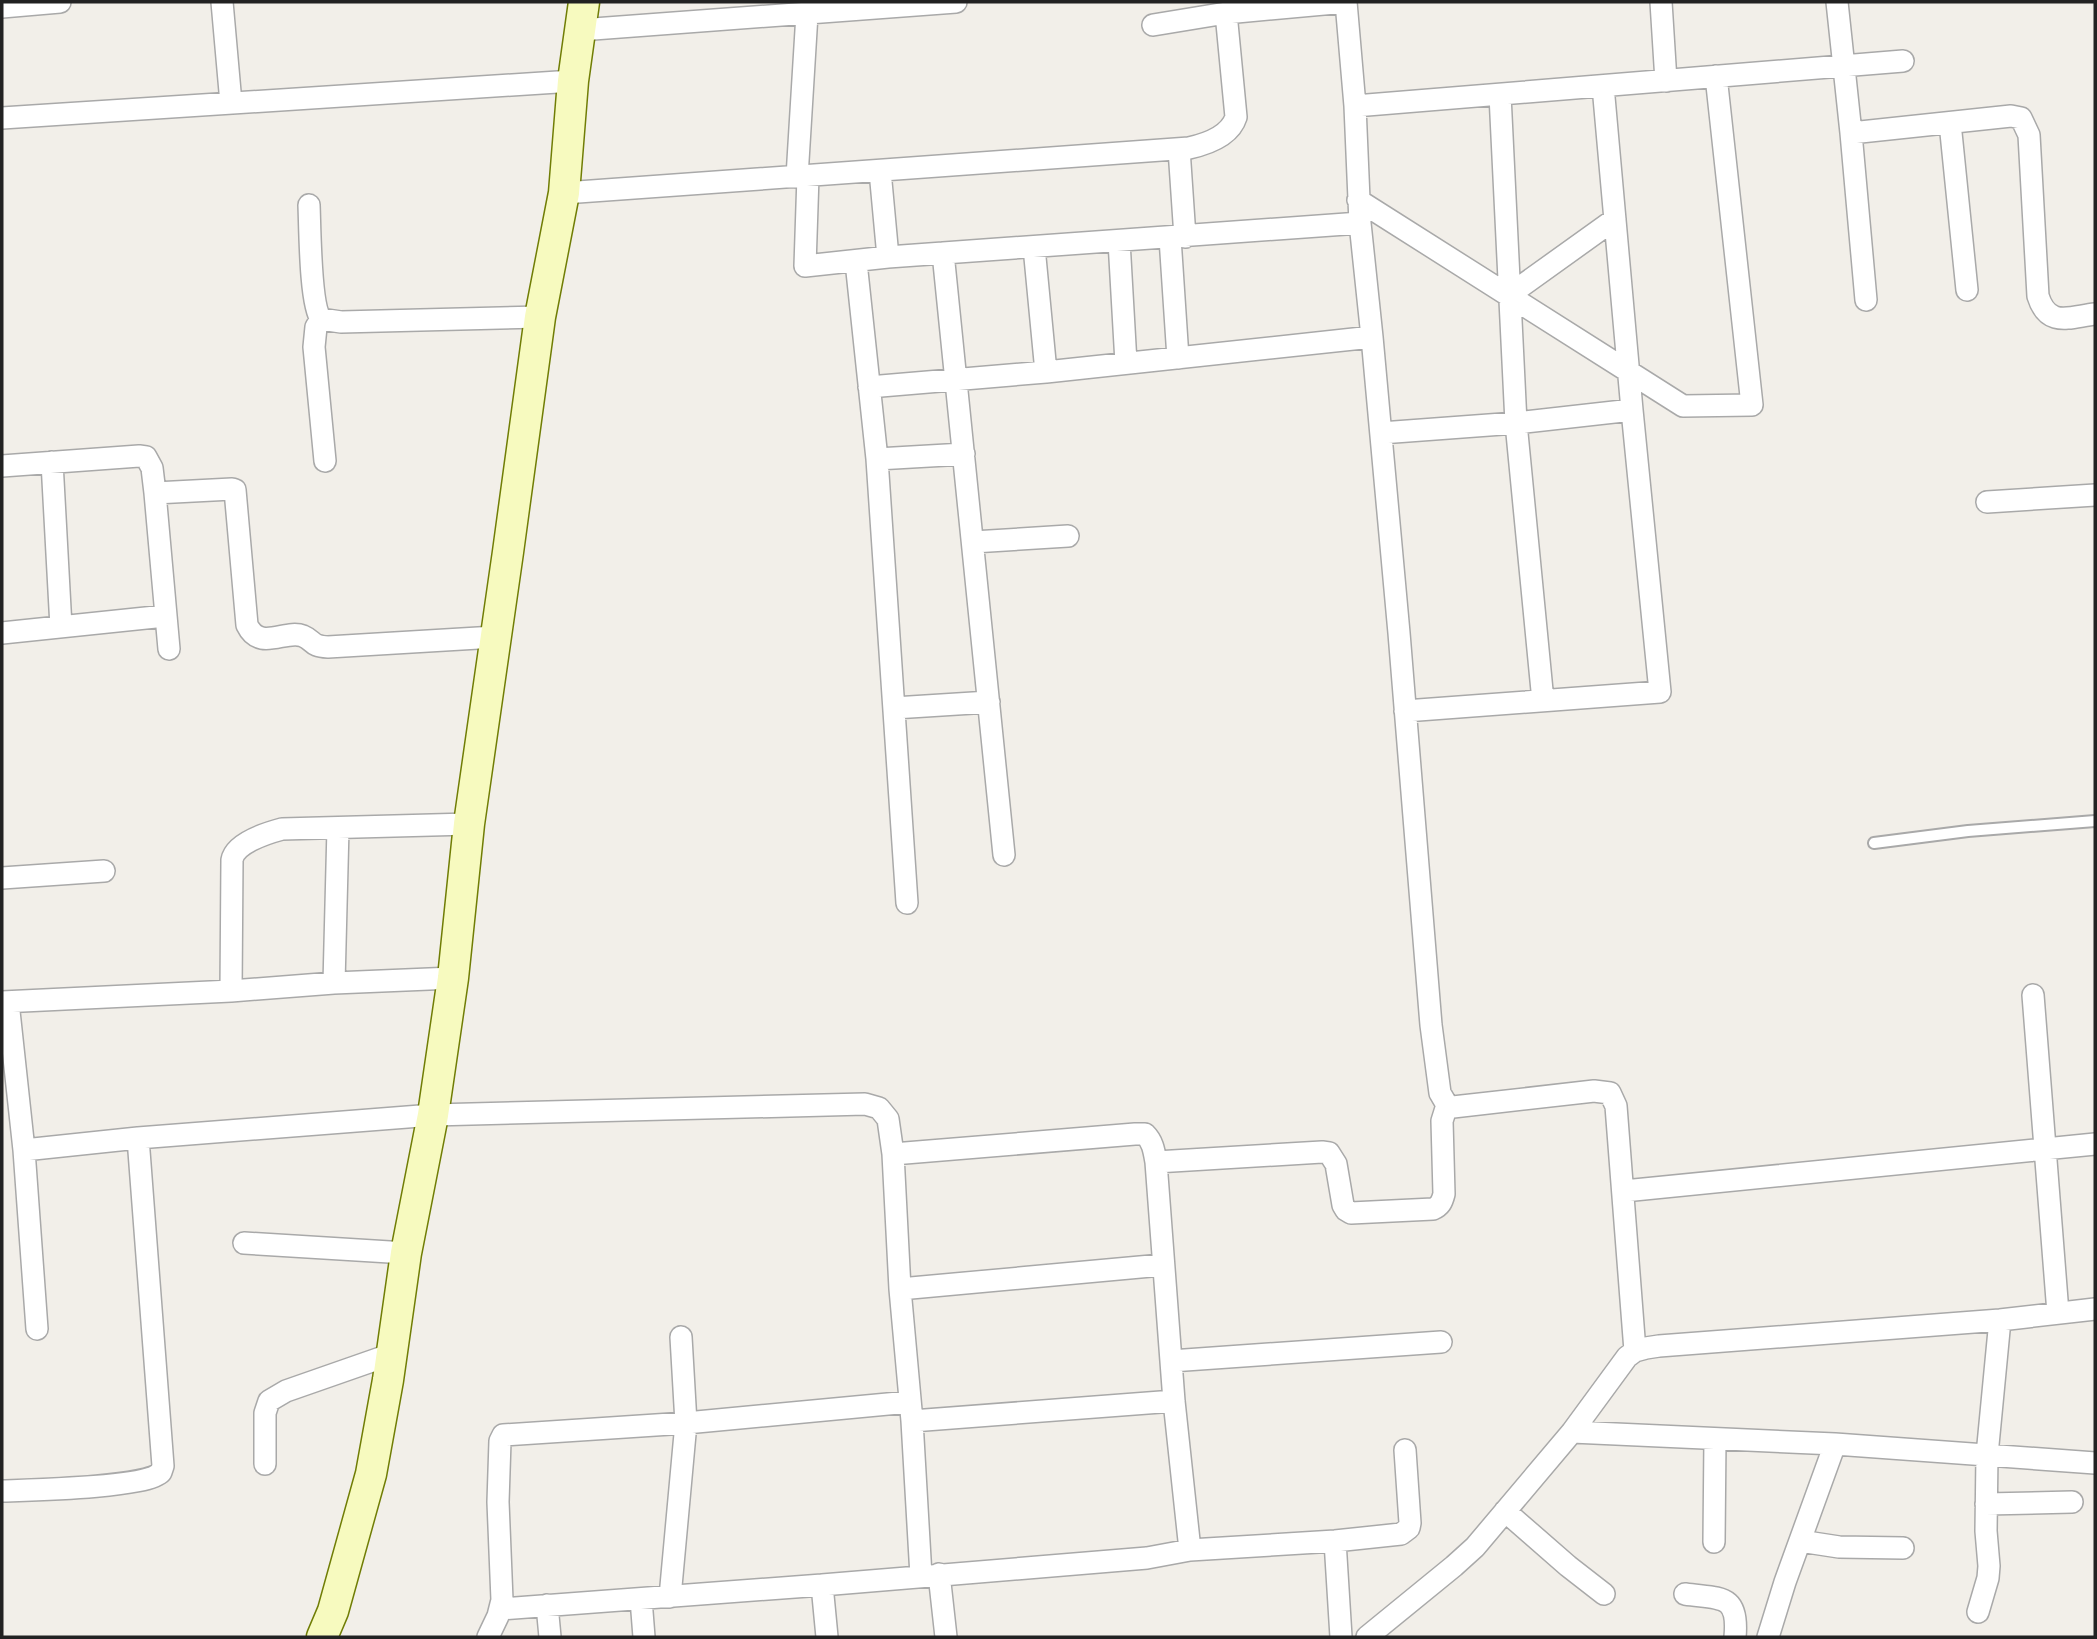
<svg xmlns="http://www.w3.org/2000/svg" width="2097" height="1639" font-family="'Open Sans',sans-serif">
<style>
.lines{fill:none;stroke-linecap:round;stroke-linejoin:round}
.lane-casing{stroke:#a9a9a9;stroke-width:14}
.street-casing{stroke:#a9a9a9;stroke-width:24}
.secondary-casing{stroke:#707d05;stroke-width:33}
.lane{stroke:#fff;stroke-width:10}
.street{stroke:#fff;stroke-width:21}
.secondary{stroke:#f7fabf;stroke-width:30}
</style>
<rect width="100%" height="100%" fill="#f2efe9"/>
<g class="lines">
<defs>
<path id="lane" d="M 1874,843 L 1968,831 L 2095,821"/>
<path id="street" d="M 222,2 L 231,103
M 1346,2 L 1355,106 L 1360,223 L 1372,337 L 1399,633 L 1431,1025 L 1440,1093 L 1447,1105 L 1453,1107 L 1594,1091 L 1610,1093 L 1616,1106 L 1635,1351
M 1661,2 L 1666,81
M 1837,2 L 1851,133 L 2011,116 L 2021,118 L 2029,135 L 2038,296 C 2048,328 2069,317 2095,314
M 2,7 L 60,2
M 1153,25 L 1226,13 L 1346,2
M 580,30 L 956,2
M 1603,86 L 1632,410
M 1500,95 L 1516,423 L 1543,701
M 1355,106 L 1903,61
M 2,118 L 573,81
M 1950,123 L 1967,290
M 1851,133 L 1866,300
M 1179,149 L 1185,237
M 880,171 L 888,257
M 808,176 L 805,266 L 888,257 L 1360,223
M 797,177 L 807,14
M 564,193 L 1189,148 C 1207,144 1230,136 1236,117 L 1226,13
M 1358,200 L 1683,406 L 1752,405 L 1716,76
M 309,205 C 310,227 310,305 321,319 L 341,322 L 540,317
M 1170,238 L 1178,358
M 1119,241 L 1126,363
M 1034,247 L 1046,372
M 943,253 L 1004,855
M 856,262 L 877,459 L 907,903
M 1509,295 L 1615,219
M 321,319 L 316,327 L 314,347 L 325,461
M 869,387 L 1046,372 L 1372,337
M 1381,433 L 1516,423 L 1632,410 L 1660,692 L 1405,711
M 877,459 L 964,454
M 52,462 L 61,627
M 2,466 L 139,456 L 146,457 L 152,468 L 155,493 L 169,649
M 155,493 L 232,489 L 235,490 L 247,625 C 260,652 285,629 303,636 C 315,641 310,646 328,647 L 495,637
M 1987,502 L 2095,495
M 973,542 L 1068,536
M 2,633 L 165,616
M 894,708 L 989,702
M 2,878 L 104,871
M 334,983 L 338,828
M 231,991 L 232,860 C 235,843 267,833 282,829 L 469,824
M 2033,995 L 2058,1313
M 2,1002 L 231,991 L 334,983 L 453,978
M 8,1002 L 24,1150 L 37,1329
M 24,1150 L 138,1138 L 433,1115 L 865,1104 L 879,1108 L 888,1119 L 893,1154 L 900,1289 L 912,1421 L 921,1576
M 893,1154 L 1135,1134 L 1145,1134 C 1153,1142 1154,1151 1156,1162 L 1174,1401 L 1190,1550
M 1156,1162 L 1322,1152 L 1329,1153 L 1336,1164 L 1343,1205 L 1346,1210 L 1351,1213 L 1433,1209 C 1440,1206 1442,1202 1444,1194 L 1442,1121 L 1447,1105
M 1624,1191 L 2095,1144
M 244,1243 L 406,1253
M 900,1289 L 1162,1265
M 1171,1361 L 1441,1342
M 912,1421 L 1174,1401
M 1572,1432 L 1835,1444 L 2095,1463
M 265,1464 L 265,1413 L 269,1401 L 286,1391 L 392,1354
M 2,1491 C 28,1490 147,1488 161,1472 L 163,1466 L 138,1138
M 1986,1504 L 2072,1502
M 1505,1511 L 1568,1566 L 1604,1594
M 1335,1541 L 1341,1637
M 1800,1541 L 1839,1547 L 1903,1548
M 1714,1542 L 1715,1439
M 939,1574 L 946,1637
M 822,1585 L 827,1637
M 1685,1594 C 1720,1599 1739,1593 1735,1637
M 670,1597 L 686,1423 L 681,1337
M 641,1599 L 644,1637
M 547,1605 L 550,1637
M 501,1609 L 822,1585 L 1147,1558 L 1190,1550 L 1335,1541 L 1401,1534 L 1409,1528 L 1410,1523 L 1405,1450
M 1978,1612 L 1988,1578 L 1989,1566 L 1986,1531 L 1987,1455 L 2000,1320
M 488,1637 L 498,1616 L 502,1600 L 498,1502 L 500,1441 L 503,1435 L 686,1423 L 909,1402
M 1367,1637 L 1454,1566 L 1475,1547 L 1572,1432 L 1627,1357 L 1635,1351 L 1646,1348 L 1659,1346 L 2000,1320 L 2095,1309
M 1768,1637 L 1785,1582 L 1835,1444"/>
<path id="secondary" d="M 322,1637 L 333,1611 L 371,1474 L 388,1380 L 406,1253 L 433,1115 L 453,978 L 469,824 L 508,552 L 540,317 L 564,193 L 573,81 L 584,2"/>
</defs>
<use href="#lane" class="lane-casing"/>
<use href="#street" class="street-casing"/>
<use href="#secondary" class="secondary-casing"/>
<use href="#lane" class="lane"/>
<use href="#street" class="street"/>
<use href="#secondary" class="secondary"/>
</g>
<rect width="2097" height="1639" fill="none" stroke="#222222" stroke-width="7"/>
</svg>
